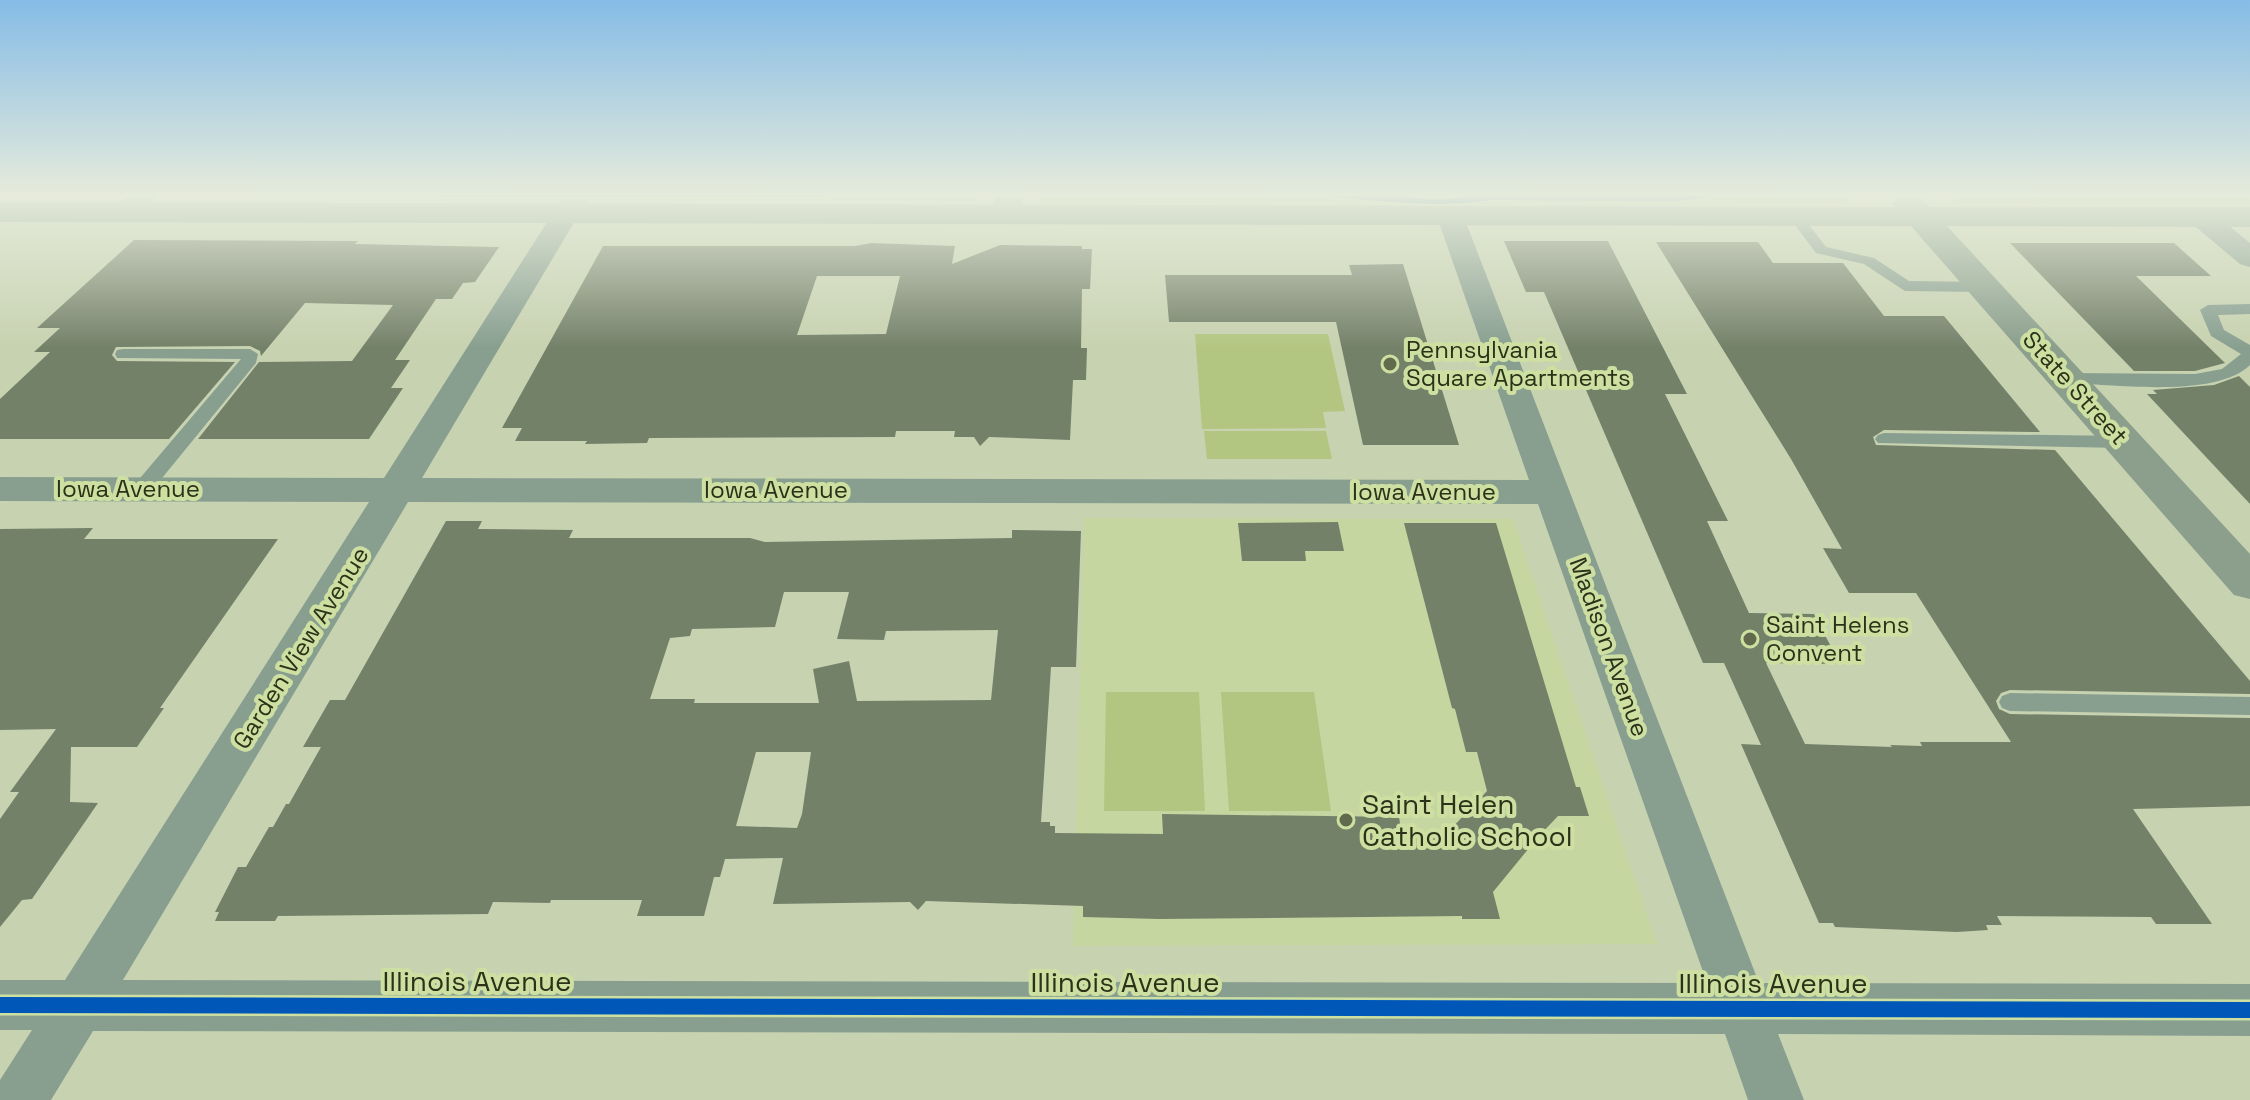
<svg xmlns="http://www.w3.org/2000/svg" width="2250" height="1100" font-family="'Space Grotesk',sans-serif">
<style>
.built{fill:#c5d6a1}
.green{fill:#b3c681}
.building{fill:#748169;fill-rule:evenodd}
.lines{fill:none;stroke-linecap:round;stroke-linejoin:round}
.lane{fill:#889f90;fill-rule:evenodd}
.street{fill:#889f90;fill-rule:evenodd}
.secondary{fill:#8b9f8c;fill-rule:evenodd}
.cycleway-casing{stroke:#cde0a2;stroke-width:5}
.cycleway{fill:#0057b8;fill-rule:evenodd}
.poi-dot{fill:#626a4e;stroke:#cde0a2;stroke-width:3}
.labels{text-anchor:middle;stroke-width:8;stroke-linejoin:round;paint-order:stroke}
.poi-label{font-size:24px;fill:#2b3219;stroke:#cde0a2;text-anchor:start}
.street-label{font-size:24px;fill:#2b3219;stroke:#cde0a2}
.near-poi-label{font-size:28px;fill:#2b3219;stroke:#cde0a2;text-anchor:start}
.near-street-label{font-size:28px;fill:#2b3219;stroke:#cde0a2}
</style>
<rect width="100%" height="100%" fill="#c7d2b0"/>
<path class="built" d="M 1084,518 L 1513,519 L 1657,944 L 1073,946 Z"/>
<path class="green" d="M 177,194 L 546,194 L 534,199 L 185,198 Z
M 613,194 L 978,194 L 977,201 L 614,199 Z
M 1040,194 L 1410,194 L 1413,202 L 1039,202 Z
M 1469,194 L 1849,194 L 1851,196 L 1845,203 L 1473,203 Z
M 1947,194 L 2250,194 L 2250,204 L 1956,203 Z
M 1195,334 L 1328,334 L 1345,411 L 1323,412 L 1326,428 L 1202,429 Z
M 1204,431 L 1326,431 L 1332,459 L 1207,459 Z
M 1106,692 L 1199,692 L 1205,811 L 1104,811 Z
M 1221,692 L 1314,692 L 1331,811 L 1229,811 Z"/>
<path class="building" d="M 134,240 L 358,241 L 355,244 L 499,247 L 475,282 L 463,283 L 452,299 L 436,299 L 395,360 L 410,360 L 391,388 L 403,388 L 369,439 L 198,439 L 259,362 L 352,361 L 393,305 L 305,303 L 261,356 L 260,351 L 250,346 L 116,347 L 112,355 L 117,361 L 235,362 L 169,439 L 0,439 L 0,399 L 50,352 L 34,352 L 60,328 L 37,328 Z
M 1504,241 L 1608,241 L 1687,394 L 1665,394 L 1728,521 L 1707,521 L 1749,613 L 1814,614 L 1840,664 L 1766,663 L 1805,744 L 1892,747 L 1890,745 L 1922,746 L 1920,742 L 2011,742 L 1916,593 L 1849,593 L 1823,548 L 1842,549 L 1791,459 L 1656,242 L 1758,242 L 1773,263 L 1843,263 L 1884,316 L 1944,316 L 2040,432 L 1884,430 L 1873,437 L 1876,445 L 2055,450 L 2250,681 L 2250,694 L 2010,690 L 2001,693 L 1996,701 L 1999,709 L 2010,714 L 2250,718 L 2250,806 L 2133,809 L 2212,924 L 2156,924 L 2151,917 L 1997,916 L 2002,925 L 1986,925 L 1988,930 L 1957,932 L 1835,927 L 1833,923 L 1819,923 L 1741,744 L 1761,745 L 1724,663 L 1703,663 L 1544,292 L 1526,292 Z
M 871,243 L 955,246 L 952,264 L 1000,245 L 1082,246 L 1082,249 L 1092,249 L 1090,289 L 1082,289 L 1081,348 L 1087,348 L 1086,380 L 1073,380 L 1070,440 L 989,437 L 980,446 L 974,437 L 954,437 L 955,431 L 896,431 L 895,437 L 649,438 L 647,443 L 585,444 L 587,441 L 515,441 L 522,428 L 502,428 L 603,246 L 855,246 ZM 817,276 L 900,276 L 886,334 L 797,335 Z
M 2010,243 L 2174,243 L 2211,276 L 2136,276 L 2225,363 L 2195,371 L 2134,371 Z
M 1403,264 L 1459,445 L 1363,445 L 1336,322 L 1169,322 L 1165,275 L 1352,275 L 1349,265 Z
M 2239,376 L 2250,387 L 2250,504 L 2147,394 L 2157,394 L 2153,390 L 2214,385 Z
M 446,521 L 482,521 L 478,529 L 573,530 L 569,538 L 750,538 L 765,542 L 1012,538 L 1012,530 L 1081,531 L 1076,667 L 1051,667 L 1041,822 L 1050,822 L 1050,826 L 1055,826 L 1055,833 L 1163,834 L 1162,814 L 1399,817 L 1402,835 L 1448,832 L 1487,791 L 1477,752 L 1466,752 L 1455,709 L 1452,708 L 1404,523 L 1496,523 L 1576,787 L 1580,787 L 1589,816 L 1558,816 L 1539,836 L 1493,892 L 1500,919 L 1462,919 L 1462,916 L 1159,919 L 1083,917 L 1083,906 L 926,901 L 918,910 L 910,902 L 773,904 L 783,858 L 725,859 L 720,877 L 714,877 L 704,916 L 637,916 L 642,900 L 551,900 L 550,903 L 493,902 L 488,914 L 278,916 L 275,921 L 215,921 L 219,912 L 215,912 L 238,867 L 246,867 L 269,827 L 273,827 L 286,804 L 289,804 L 321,747 L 303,747 L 330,700 L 345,700 ZM 784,592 L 849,592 L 837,639 L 884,640 L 886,631 L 998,630 L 991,700 L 857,701 L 849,661 L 813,669 L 819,703 L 694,703 L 695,699 L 650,699 L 670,638 L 690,636 L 692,629 L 775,627 ZM 756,752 L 811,752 L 802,814 L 797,828 L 736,826 Z
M 1338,522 L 1344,551 L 1305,551 L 1306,561 L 1242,561 L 1238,523 Z
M 93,528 L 84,539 L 278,539 L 160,708 L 164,708 L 137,747 L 71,747 L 70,802 L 98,803 L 32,899 L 22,900 L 0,927 L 0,819 L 19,792 L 10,792 L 56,729 L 0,730 L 0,529 Z"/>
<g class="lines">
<path class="lane" d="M 1795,212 L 1800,213 L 1826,247 L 1874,258 L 1909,281 L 1984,282 L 1992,287 L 1984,292 L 1905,291 L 1864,264 L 1816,253 L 1788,216 Z
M 2250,304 L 2250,314 L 2218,315 L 2224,330 L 2250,345 L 2250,365 C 2215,399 2113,384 2066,383 L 2057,378 L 2066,373 L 2195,374 L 2222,369 L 2241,354 L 2211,336 L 2200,310 L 2208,305 Z
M 123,349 L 250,349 L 258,354 L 256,363 L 149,494 L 142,495 L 133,489 L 135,484 L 241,359 L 117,358 L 115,354 L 117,350 Z
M 1884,433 L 2123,436 L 2132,442 L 2123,448 L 1878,443 L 1875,439 L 1878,435 Z
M 2010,693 L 2250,697 L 2250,715 L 2010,711 L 2002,708 L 1999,702 L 2002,696 Z"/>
<path class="street" d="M 130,194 L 158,194 C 148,209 134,223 115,218 L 111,212 Z
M 565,194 L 591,194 L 422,478 L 1529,480 L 1429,194 L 1455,194 L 1759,983 L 2250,984 L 2250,1036 L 1778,1034 L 1804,1100 L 1748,1100 L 1725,1034 L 93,1031 L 51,1100 L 0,1100 L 0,1080 L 32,1030 L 0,1030 L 0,980 L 65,980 L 369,502 L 0,501 L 0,477 L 384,478 ZM 408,502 L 1538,504 L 1707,983 L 123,980 Z
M 996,194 L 1022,194 L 1021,214 L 1017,220 L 1007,222 L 997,220 L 993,214 Z
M 2201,209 L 2211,211 L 2250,243 L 2250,267 L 2240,264 L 2191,223 L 2187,217 L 2191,211 Z"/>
<path class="secondary" d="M 1909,195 L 1920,197 L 1929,207 L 2250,207 L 2250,227 L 1947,226 L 2250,554 L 2250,599 L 2234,595 L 1911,226 L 0,222 L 0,202 L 1895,207 L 1893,204 L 1898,197 Z"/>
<defs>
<path id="cycleway" d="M 433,194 L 829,194 L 825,197 L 437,197 Z
M 1327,194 C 1356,192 1386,197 1416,198 C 1441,200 1467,198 1492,194 L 1713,194 L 1709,197 L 1678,201 L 1492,200 C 1439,208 1385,201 1331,197 Z
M 0,997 L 2250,1002 L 2250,1018 L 0,1013 Z"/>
</defs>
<use href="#cycleway" class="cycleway-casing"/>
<use href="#cycleway" class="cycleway"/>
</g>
<linearGradient id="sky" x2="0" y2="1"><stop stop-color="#85bce6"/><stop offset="0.56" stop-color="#e6ebdb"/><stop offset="1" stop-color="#e6ebdb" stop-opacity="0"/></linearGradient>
<rect width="2250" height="348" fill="url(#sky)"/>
<g class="poi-dot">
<circle cx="1390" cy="364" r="8"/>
<circle cx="1750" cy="639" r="8"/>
<circle cx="1346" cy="820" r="8"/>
</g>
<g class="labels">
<g class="poi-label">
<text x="1406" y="358">Pennsylvania<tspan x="1406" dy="28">Square Apartments</tspan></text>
<text x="1766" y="633">Saint Helens<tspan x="1766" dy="28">Convent</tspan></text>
</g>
<g class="street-label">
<text transform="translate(2075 388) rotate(48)" y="8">State Street</text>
<text x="128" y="497">Iowa Avenue</text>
<text x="776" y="498">Iowa Avenue</text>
<text x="1424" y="500">Iowa Avenue</text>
<text transform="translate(1609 647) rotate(70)" y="8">Madison Avenue</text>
<text transform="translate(301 648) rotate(-58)" y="8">Garden View Avenue</text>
</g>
<g class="near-poi-label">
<text x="1362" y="814">Saint Helen<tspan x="1362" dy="32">Catholic School</tspan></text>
</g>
<g class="near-street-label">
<text x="477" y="991">Illinois Avenue</text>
<text x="1125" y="992">Illinois Avenue</text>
<text x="1773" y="993">Illinois Avenue</text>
</g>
</g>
</svg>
